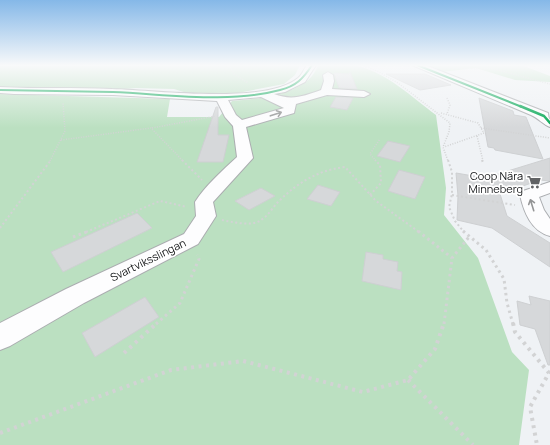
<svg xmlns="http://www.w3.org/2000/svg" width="550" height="445" font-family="Manrope,sans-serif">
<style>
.forest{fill:#bbe0c1}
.building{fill:#d6d8da;stroke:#ced0d2}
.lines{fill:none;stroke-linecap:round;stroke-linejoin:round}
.minor-casing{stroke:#abadb0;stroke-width:2}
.path-far3{stroke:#d2d3d4;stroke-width:1.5;stroke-dasharray:1 1.5;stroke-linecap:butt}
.path-far2{stroke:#d2d3d4;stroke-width:2;stroke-dasharray:2 2.5;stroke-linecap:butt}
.path-far1{stroke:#d2d3d4;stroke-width:3;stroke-dasharray:2.5 3.5;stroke-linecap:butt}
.path{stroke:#d2d3d4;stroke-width:4;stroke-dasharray:3 4.5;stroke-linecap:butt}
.minor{fill:#fdfdfe;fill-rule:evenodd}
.bus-1-far1-casing{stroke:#fff;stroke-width:3.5}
.bus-1-casing{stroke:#fff;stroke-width:4.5}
.bus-1-far1{stroke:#00a651;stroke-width:2}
.bus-1{stroke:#00a651;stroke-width:2.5}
.oneway{stroke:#949596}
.labels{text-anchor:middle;stroke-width:3.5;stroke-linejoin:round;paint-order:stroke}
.poi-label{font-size:11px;fill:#141618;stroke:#fff;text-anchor:end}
.street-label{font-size:11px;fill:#141618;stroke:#fff}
</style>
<rect width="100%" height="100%" fill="#eff2f5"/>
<path class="forest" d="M 0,65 L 300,65 L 295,75 L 284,84 L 238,93 L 187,93 L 174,89 L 136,88 L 111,90 L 0,87 Z
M 318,65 C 331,65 345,64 358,66 C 387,73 413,98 436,115 L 446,188 L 444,215 L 478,258 L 512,352 L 529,370 L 519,445 L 0,445 L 0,94 L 170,99 L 167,117 L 219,117 L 232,101 C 257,99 309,95 318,65 Z
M 423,65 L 521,65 L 550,76 L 550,82 L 515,80 L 476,68 L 441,72 Z"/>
<path class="building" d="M 350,72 L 357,89 L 339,88 L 334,73 L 349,74 Z
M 386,74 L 425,74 L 451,85 L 420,90 Z
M 336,97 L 353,98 L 347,110 L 330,107 Z
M 479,98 L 513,111 L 514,115 L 526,117 L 543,159 L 495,150 L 494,148 L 488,147 Z
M 216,107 L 218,107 L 218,135 L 229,135 L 223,162 L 197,162 Z
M 388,141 L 410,146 L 400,162 L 377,156 Z
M 550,158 L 550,181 L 540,180 L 500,194 L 507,216 L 550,243 L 550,267 L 492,228 L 457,220 L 458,196 L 456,173 L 485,178 Z
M 399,170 L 425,177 L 415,199 L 388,191 Z
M 318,185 L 340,192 L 331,206 L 307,199 Z
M 261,188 L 275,196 L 249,210 L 235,201 Z
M 137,213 L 152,228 L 63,272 L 51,252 Z
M 366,252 L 383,255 L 383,259 L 398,262 L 397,271 L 402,272 L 401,290 L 362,281 Z
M 529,296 L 550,301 L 550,365 L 548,365 L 535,329 L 520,325 L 517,301 L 531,305 Z
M 145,297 L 159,317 L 95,357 L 82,333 Z"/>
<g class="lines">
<defs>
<path id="minor" d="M 307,65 L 316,65 L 305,82 L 285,92 L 274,94 C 292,101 304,96 321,90 L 324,81 L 323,75 L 328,72 L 333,75 L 334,81 L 332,89 L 364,91 L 370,94 L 364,97 L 327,95 L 296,104 L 294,113 L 246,127 L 253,158 L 213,202 L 216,216 L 198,244 L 84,303 L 10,346 L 0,350 L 0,323 L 66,289 L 184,234 L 196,216 L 195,202 C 206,185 222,171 237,157 L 233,126 L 225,117 L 217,101 L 113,95 L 14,94 L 0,93 L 0,87 C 37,89 75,87 112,89 C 154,90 266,105 298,78 C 302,75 304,69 307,65 ZM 261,97 L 284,108 L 242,120 L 236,115 L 228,100 Z
M 412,65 L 425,65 L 548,113 L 550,127 C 544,125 538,118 531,115 Z
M 550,182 L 550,193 L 539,197 L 544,210 L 550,219 L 550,236 C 531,231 524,212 520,195 L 523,191 Z"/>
</defs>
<use href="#minor" class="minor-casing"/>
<path class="path-far3" d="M 229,65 L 234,74 L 248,83
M 361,65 L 377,71 L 398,83 L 450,123 L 449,132 L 443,147 L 448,161
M 459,68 L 494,69 L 550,84
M 447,98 L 450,105 L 447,114
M 441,113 L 478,123 L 484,133 L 444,147
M 152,128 L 216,116
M 481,128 L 550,138
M 477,136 L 483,161
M 61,140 L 151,128 L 183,161
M 50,161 L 65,131 L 63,103
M 376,161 L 370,154 L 380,139"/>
<path class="path-far2" d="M 182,160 L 202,180
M 448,160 L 452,172 L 452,194 L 449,207 L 455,221 L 464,232
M 482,160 L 483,163
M 370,195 L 381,183 L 380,165 L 375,160
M 452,195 L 515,205
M 222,220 C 232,222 252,227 261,220 C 268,216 273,207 278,202 C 297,183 318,170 345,167 L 376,201 L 419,232
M 0,228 L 51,160
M 86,232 L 160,201 L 187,207"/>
<path class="path-far1" d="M 418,231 L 452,258
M 463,231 L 486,250 L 504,279 L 507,303 L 513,324
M 73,237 L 89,231
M 156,324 L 180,303 L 199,259 L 197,255
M 444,324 L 452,258 L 469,237"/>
<path class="path" d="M 513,323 L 515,332 L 549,373 L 530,407 L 537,445
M 124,353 L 157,323
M 408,380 L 473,445
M 0,433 L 171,370 L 243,361 L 363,392 L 408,380 L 435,349 L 444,323"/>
<use href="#minor" class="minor"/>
<defs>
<path id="bus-1-far1" d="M 417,65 L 522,107
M 0,90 C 38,91 75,91 113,92 C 166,94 228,104 280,90 C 296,86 303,79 312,65"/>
<path id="bus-1" d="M 520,106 L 544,116 L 550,123"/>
</defs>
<use href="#bus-1-far1" class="bus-1-far1-casing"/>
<use href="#bus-1" class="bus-1-casing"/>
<use href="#bus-1-far1" class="bus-1-far1"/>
<use href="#bus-1" class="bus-1"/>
</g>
<defs><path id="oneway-shaft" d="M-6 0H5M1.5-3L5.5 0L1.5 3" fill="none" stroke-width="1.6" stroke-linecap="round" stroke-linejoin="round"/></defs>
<g class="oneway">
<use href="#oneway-shaft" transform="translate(276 114) rotate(-18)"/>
<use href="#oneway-shaft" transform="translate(532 205) rotate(-107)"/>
</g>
<linearGradient id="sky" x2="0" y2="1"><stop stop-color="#85b8e8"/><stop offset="0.51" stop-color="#f8f9fa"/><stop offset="1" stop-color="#f8f9fa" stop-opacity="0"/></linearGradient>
<rect width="550" height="128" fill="url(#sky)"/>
<defs>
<symbol id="supermarket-bare" viewBox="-9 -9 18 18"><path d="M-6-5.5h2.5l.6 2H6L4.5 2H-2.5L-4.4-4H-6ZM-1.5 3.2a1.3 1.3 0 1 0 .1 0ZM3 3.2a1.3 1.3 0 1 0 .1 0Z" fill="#616365" stroke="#fff" stroke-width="2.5" paint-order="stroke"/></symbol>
</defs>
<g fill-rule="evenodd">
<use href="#supermarket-bare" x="524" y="172" width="20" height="20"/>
</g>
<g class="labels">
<g class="poi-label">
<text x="523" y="180">Coop Nära<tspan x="523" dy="13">Minneberg</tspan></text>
</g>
<g class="street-label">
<text transform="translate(148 260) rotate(-26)" y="4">Svartviksslingan</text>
</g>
</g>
</svg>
